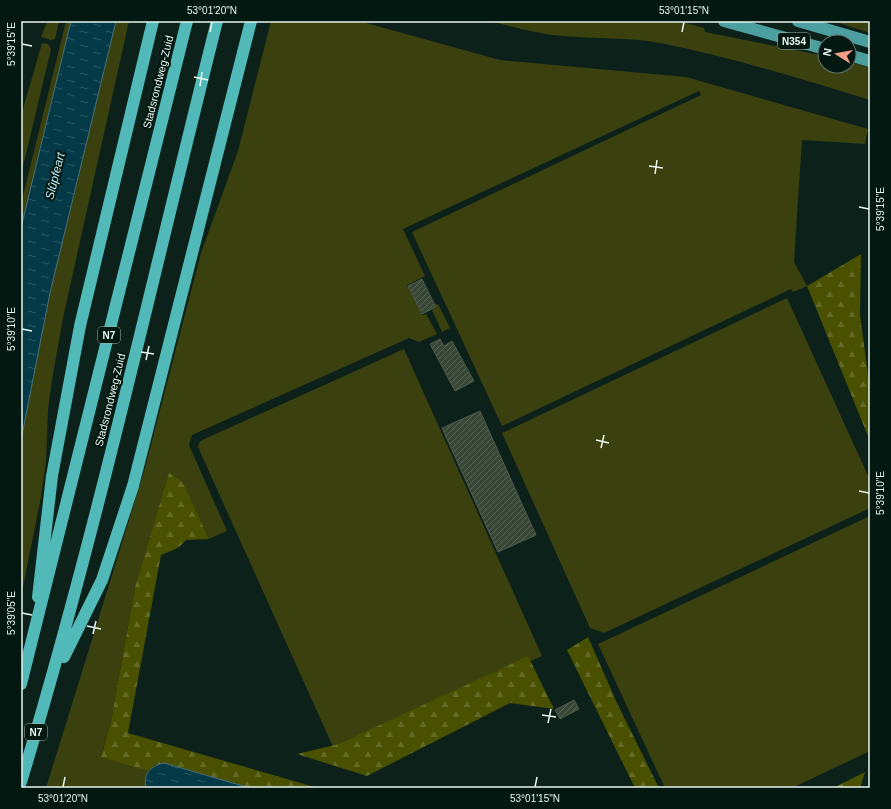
<svg xmlns="http://www.w3.org/2000/svg" width="891" height="809" font-family="Arial,sans-serif">
<style>
.grass{fill:#3b400f}
.forest{fill:url(#forest-firs)}
.water{fill:url(#water-ripples);stroke:#49727a}
.building{fill:url(#building-hatch);stroke:#4d5b4b}
.lines{fill:none;stroke-linecap:round;stroke-linejoin:round}
.primary{stroke:#4c9f9f;stroke-width:12}
.highway{stroke:#52b9b9;stroke-width:12}
.ticks{fill:none;stroke:#e9f6f0;stroke-width:1.5}
.labels{text-anchor:middle;stroke-width:4;stroke-linejoin:round;paint-order:stroke}
.shield{fill:#031811;stroke:#a4b3ad;stroke-width:1}
.shield-label{font-size:10px;font-weight:bold;fill:#e9f6f0}
.street-label{font-size:11px;fill:#e9f6f0;stroke:#031811}
.water-label{font-size:12px;font-style:italic;fill:#beeafa;stroke:#031811}
.neatline{fill:none;stroke:#e9f6f0;stroke-width:1.5}
.ticks-label{font-size:10px;text-anchor:middle;fill:#e9f6f0}
</style>
<defs>
<pattern id="forest-firs" width="22" height="20" patternUnits="userSpaceOnUse"><rect width="22" height="20" fill="#495000"/><path d="M5 1l3.5 6h-7zM16 11l3.5 6h-7z" fill="#636a26"/></pattern>
<pattern id="water-ripples" width="26" height="14" patternUnits="userSpaceOnUse"><rect width="26" height="14" fill="#043a48"/><path d="M2 4q2-2 4 0t4 0M15 11q2-2 4 0t4 0" fill="none" stroke="#295763"/></pattern>
<pattern id="building-hatch" width="6" height="6" patternUnits="userSpaceOnUse"><rect width="6" height="6" fill="#394737"/><path d="M-1 1l2-2M0 6l6-6M5 7l2-2" fill="none" stroke="#566254"/></pattern>
</defs>
<rect width="100%" height="100%" fill="#0b211a"/>
<path class="grass" d="M 50,21 L 59,21 L 55,39 L 51,40 L 41,37 L 46,24 Z
M 66,21 L 71,21 L 21,228 L 21,204 Z
M 116,21 L 129,21 L 63,318 L 52,380 L 48,409 L 46,462 L 41,497 L 21,597 L 21,440 L 50,293 Z
M 271,21 L 359,21 L 500,60 L 686,77 L 868,129 L 865,144 L 802,140 L 794,262 L 807,286 L 793,292 L 791,289 L 502,426 L 412,232 L 701,95 L 699,91 L 403,229 L 425,276 L 407,285 L 422,315 L 426,314 L 437,334 L 419,342 L 409,338 L 192,435 L 189,445 L 227,531 L 209,539 L 183,482 L 169,474 L 135,587 L 111,721 L 101,756 L 148,771 L 145,781 L 146,788 L 46,788 L 143,475 L 201,253 L 238,151 Z
M 489,21 L 678,21 L 704,28 L 705,32 L 825,56 L 825,66 L 849,66 L 849,62 L 870,67 L 870,100 C 801,79 731,57 660,43 C 627,37 596,39 563,36 C 538,34 514,27 489,21 Z
M 833,21 L 870,21 L 870,33 Z
M 42,43 L 48,44 L 51,49 L 21,175 L 21,116 Z
M 787,298 L 870,480 L 870,508 L 604,633 L 590,628 L 502,433 Z
M 438,304 L 450,328 L 442,332 L 432,310 L 436,308 L 435,305 Z
M 404,349 L 542,656 L 334,749 L 198,447 L 200,441 Z
M 870,516 L 870,751 L 792,788 L 665,788 L 598,644 Z"/>
<path class="forest" d="M 861,254 L 860,315 L 870,389 L 870,441 L 807,286 Z
M 169,473 L 183,482 L 209,539 L 186,540 C 178,550 172,550 161,555 L 128,733 L 318,788 L 250,788 L 164,763 L 155,765 L 148,771 L 101,757 L 111,721 L 135,587 Z
M 588,637 L 617,703 L 659,788 L 635,788 L 567,650 Z
M 528,656 L 554,709 L 510,703 L 367,776 L 297,754 L 339,744 Z
M 865,772 L 860,788 L 833,788 Z"/>
<path class="water" d="M 71,21 L 116,21 L 50,293 L 21,440 L 21,228 Z
M 164,763 L 250,788 L 146,788 C 143,774 150,766 164,763 Z"/>
<path class="building" d="M 422,279 L 436,307 L 422,314 L 408,286 Z
M 440,339 L 444,346 L 452,341 L 474,381 L 455,391 L 430,344 Z
M 480,411 L 536,535 L 498,552 L 442,428 Z
M 574,700 L 579,709 L 560,719 L 555,710 Z"/>
<g class="lines">
<path class="primary" d="M 724,21 L 825,49
M 798,21 L 870,42
M 849,55 L 870,61"/>
<path class="highway" d="M 38,597 L 52,476 L 80,326 L 153,21
M 64,657 L 102,580 L 133,486 L 251,21
M 21,684 L 187,21
M 21,782 C 97,531 153,275 217,21"/>
</g>
<path class="ticks" d="M 210,32 L 212,22M 682,32 L 684,22M 22,44 L 32,46M 194,77 L 208,80M 200,86 L 202,72M 649,166 L 663,168M 655,174 L 657,160M 859,207 L 869,209M 22,329 L 32,331M 141,352 L 154,354M 146,360 L 149,346M 596,440 L 609,443M 601,448 L 604,435M 859,491 L 869,493M 22,613 L 32,615M 87,626 L 101,629M 93,634 L 96,621M 542,715 L 556,717M 548,723 L 551,709M 63,787 L 65,777M 535,787 L 537,777"/>
<g class="labels">
<g class="shield">
<rect x="778" y="33" width="32" height="16" rx="3"/>
<rect x="98" y="327" width="22" height="16" rx="3"/>
<rect x="25" y="724" width="22" height="16" rx="3"/>
</g>
<g class="shield-label">
<text x="794" y="45">N354</text>
<text x="109" y="339">N7</text>
<text x="36" y="736">N7</text>
</g>
<g class="street-label">
<text transform="translate(158 82) rotate(-76)" y="4">Stadsrondweg-Zuid</text>
<text transform="translate(110 400) rotate(-76)" y="4">Stadsrondweg-Zuid</text>
</g>
<g class="water-label">
<text transform="translate(55 176) rotate(-76)" y="4">Slûpfeart</text>
</g>
</g>
<rect width="891" height="809" fill="none" stroke="#031811" stroke-width="44"/>
<g transform="translate(837 54) rotate(281)"><circle r="19" fill="#031811" stroke="#5f716a"/>
<path d="M0-3L7 15L0 10L-7 15Z" fill="#f49e88"/>
<text y="-6" font-size="11" font-weight="bold" text-anchor="middle" fill="#e9f6f0">N</text>
</g>
<rect x="22" y="22" width="847" height="765" class="neatline"/>
<g class="ticks-label">
<text x="212" y="14">53°01'20"N</text>
<text x="684" y="14">53°01'15"N</text>
<text transform="translate(11 44) rotate(-90)" y="4">5°39'15"E</text>
<text transform="translate(880 209) rotate(-90)" y="4">5°39'15"E</text>
<text transform="translate(11 329) rotate(-90)" y="4">5°39'10"E</text>
<text transform="translate(880 493) rotate(-90)" y="4">5°39'10"E</text>
<text transform="translate(11 613) rotate(-90)" y="4">5°39'05"E</text>
<text x="63" y="802">53°01'20"N</text>
<text x="535" y="802">53°01'15"N</text>
</g>
</svg>
